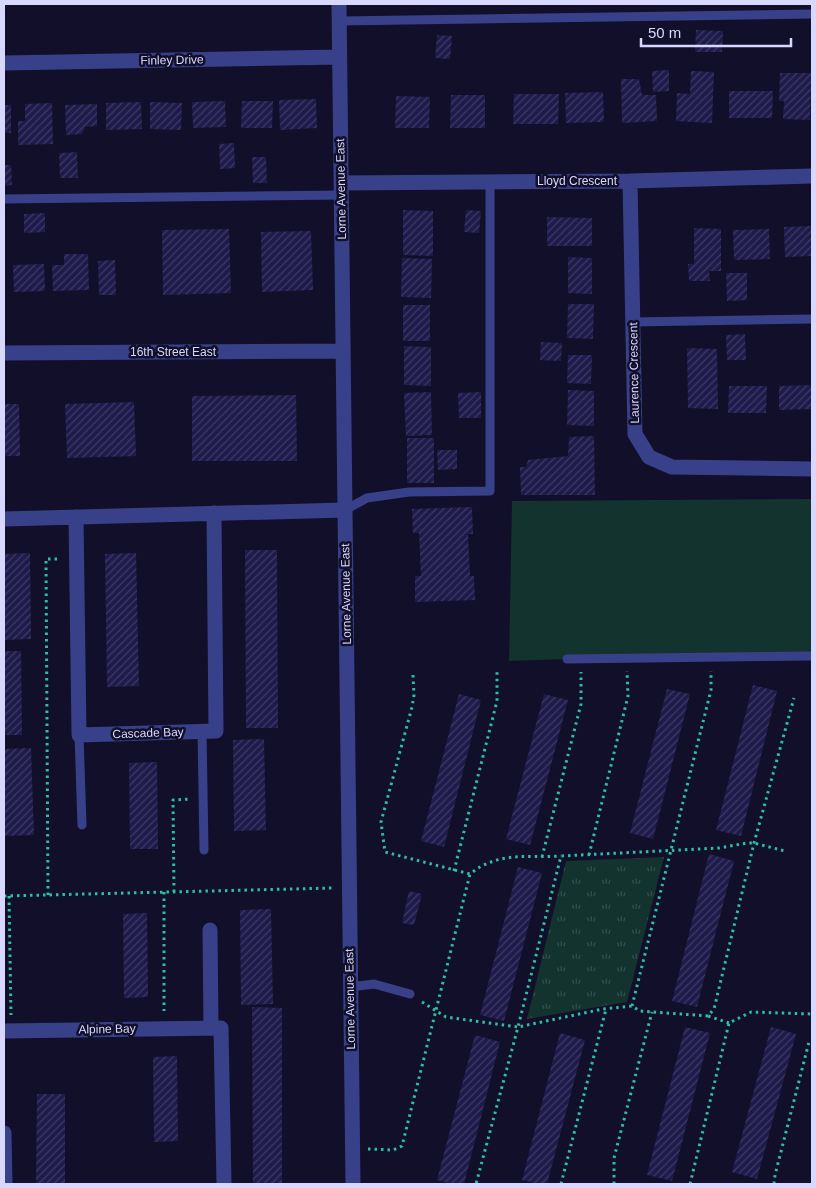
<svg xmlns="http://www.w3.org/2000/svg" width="816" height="1188" font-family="Helvetica,sans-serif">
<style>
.grass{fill:url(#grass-tufts)}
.green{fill:#12332e}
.building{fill:url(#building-hatch)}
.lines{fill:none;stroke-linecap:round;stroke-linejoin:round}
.path{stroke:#2cbfa3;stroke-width:3;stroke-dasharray:2.5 4;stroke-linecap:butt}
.lane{stroke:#39408a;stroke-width:9}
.street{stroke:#39408a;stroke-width:15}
.labels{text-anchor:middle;stroke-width:5;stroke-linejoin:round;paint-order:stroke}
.street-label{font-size:12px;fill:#d8d8ff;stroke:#110f29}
</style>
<defs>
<pattern id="grass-tufts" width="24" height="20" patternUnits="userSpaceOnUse" patternTransform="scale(1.25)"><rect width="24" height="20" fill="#12332e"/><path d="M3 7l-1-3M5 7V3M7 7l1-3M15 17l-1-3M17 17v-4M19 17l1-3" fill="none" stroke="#34504d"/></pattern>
<pattern id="building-hatch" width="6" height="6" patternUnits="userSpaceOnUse" patternTransform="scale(1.25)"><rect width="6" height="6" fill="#1e1b4b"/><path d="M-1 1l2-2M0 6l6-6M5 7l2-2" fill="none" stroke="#3e3b66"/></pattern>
</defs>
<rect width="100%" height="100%" fill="#110f29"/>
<path class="grass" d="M 664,857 L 627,1002 L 527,1019 L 566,861 Z"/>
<path class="green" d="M 812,499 L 812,656 L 567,659 L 509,661 L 512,501 Z"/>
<path class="building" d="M 696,30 L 723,31 L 722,52 L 695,52 Z
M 437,35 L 452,36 L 450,59 L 435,58 Z
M 669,70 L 669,91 L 653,92 L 652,71 Z
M 691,71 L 714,72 L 712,123 L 676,121 L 677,93 L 690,94 Z
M 780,73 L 811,73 L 810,120 L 783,119 L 784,101 L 779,101 Z
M 621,79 L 639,79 L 642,95 L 656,95 L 657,121 L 622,123 Z
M 729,91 L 773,91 L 772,118 L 729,118 Z
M 603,92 L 604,122 L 566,123 L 565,93 Z
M 514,94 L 559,94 L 558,124 L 513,124 Z
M 451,95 L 485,95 L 485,128 L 450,128 Z
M 396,96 L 430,97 L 429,128 L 395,128 Z
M 316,99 L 317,128 L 280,130 L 279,100 Z
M 225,101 L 226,127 L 193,128 L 192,102 Z
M 242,101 L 273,101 L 272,128 L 241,128 Z
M 141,102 L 142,129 L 106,130 L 106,103 Z
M 150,102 L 182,103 L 181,130 L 150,129 Z
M 52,103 L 53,144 L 18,145 L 18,121 L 25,121 L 25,104 Z
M 97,104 L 97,126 L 85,127 L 82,134 L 66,135 L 65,105 Z
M 4,105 L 11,105 L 11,133 L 4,133 Z
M 234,143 L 235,168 L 220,169 L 219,144 Z
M 77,152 L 78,178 L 60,178 L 59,153 Z
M 252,157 L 266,157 L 267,183 L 253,183 Z
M 4,165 L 11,165 L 12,185 L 4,186 Z
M 403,210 L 433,211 L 433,256 L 403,255 Z
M 466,210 L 481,211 L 479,233 L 464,232 Z
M 45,213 L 45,232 L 24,233 L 24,214 Z
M 547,217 L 592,218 L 592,246 L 547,246 Z
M 812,226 L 812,256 L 785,257 L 784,227 Z
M 694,228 L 721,229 L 721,271 L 709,271 L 710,281 L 689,281 L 688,264 L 694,264 Z
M 229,229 L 231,293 L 163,295 L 162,230 Z
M 769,229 L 770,259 L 734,260 L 733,230 Z
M 311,231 L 313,290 L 262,292 L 261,232 Z
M 64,254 L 88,254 L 89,290 L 53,291 L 52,265 L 64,265 Z
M 568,257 L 592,258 L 592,294 L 568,293 Z
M 402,258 L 432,259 L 431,298 L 401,297 Z
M 115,260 L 116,295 L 99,295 L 98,261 Z
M 44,264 L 45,291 L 14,292 L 13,265 Z
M 726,273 L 747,273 L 747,300 L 727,301 Z
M 568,304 L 594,304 L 593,339 L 567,338 Z
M 403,305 L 430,305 L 430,341 L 403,341 Z
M 745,334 L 746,360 L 727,360 L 726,335 Z
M 541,342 L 562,343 L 561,361 L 540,360 Z
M 404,346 L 431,347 L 431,386 L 404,385 Z
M 687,348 L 717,349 L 718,409 L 688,408 Z
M 568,355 L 592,355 L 591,384 L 567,383 Z
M 812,385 L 812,409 L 779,410 L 779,386 Z
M 729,386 L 767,386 L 766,413 L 728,413 Z
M 568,390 L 594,391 L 594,426 L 567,425 Z
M 431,392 L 432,435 L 406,436 L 404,393 Z
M 481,392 L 481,418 L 459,418 L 458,393 Z
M 296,395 L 297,461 L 192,461 L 192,396 Z
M 134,402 L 136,456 L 67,458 L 65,404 Z
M 4,404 L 19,404 L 20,456 L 4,456 Z
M 594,436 L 595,495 L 521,495 L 520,467 L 526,467 L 528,460 L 568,456 L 569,437 Z
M 407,438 L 434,438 L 434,483 L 407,483 Z
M 437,450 L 457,450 L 457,469 L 438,470 Z
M 472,507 L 473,534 L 468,534 L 470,576 L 474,576 L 475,600 L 415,602 L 415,576 L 421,576 L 419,533 L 413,533 L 412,509 Z
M 245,550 L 277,550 L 278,728 L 246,728 Z
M 30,553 L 31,639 L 4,640 L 4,554 Z
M 136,553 L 139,686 L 107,687 L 105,554 Z
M 4,651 L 21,651 L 22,735 L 4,735 Z
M 753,685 L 777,691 L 741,836 L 716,830 Z
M 667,689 L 690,694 L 653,839 L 630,833 Z
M 459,694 L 481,700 L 444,847 L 421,841 Z
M 544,694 L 568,700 L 530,845 L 506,839 Z
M 264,739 L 266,830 L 234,831 L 233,740 Z
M 31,748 L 34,835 L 5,836 L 4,749 Z
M 157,762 L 158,849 L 130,849 L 129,763 Z
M 709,854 L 734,861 L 697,1007 L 672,1001 Z
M 518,867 L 542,873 L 504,1021 L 480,1015 Z
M 409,891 L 422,894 L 414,925 L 402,923 Z
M 271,909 L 273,1004 L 241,1005 L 240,910 Z
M 147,913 L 148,997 L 124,998 L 123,914 Z
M 252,1007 L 282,1008 L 282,1184 L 253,1184 Z
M 685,1027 L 710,1033 L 672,1181 L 647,1175 Z
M 771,1027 L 796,1034 L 757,1179 L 732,1172 Z
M 560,1033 L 585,1040 L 547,1184 L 539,1184 L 522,1180 Z
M 475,1035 L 500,1042 L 464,1184 L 452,1184 L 437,1180 Z
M 177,1056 L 178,1141 L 154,1142 L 153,1057 Z
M 37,1094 L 65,1094 L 65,1184 L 36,1183 Z"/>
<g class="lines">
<path class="path" d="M 413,675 L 414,695 L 412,707 L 381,822 L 385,852 L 470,874 C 498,851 528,858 561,856
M 589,855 L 628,696 L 627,671
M 542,857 L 581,704 L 581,672
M 454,871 L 497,701 L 497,672
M 164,892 L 164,1011
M 174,892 L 173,800 L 190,799
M 48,895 L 46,559 L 60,559
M 4,896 L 333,888
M 9,896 L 11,1015
M 422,1002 L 446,1017 L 518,1027 L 476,1184
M 632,1006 L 711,690 L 711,671
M 708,1016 L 640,1011 L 632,1006 L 603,1009 L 518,1027 L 561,856 L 719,848 L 747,843 L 754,843 L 785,851
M 729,1023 L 708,1016 L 714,1009 L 754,843 L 794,698
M 368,1149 L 393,1150 L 402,1146 L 470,874
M 561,1184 L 606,1009
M 614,1184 L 614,1158 L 652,1012
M 690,1184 L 729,1023 L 751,1012 L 812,1014
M 774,1184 L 775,1175 L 809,1042"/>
<path class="lane" d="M 339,21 L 812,14
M 4,199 L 341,195
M 633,322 L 812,319
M 345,510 L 367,498 L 409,492 L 490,491 L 490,182
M 567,659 L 812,656
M 202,731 L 204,850
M 79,735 L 82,825
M 350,987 L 374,984 L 410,994"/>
<path class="street" d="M 339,4 L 353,1184
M 4,63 L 339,57
M 630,181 L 635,434 L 649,457 L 672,467 L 812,469
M 341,183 L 630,181 L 812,176
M 4,353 L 343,351
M 76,517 L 79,735 L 216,731 L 214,513
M 4,519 L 345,510
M 210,930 L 211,1028
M 4,1031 L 221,1028 L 224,1184
M 4,1133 L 5,1184"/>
</g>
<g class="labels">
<g class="street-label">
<text transform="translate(172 60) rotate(-1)" y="4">Finley Drive</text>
<text x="577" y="185">Lloyd Crescent</text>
<text transform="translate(341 189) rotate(-91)" y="4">Lorne Avenue East</text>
<text x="173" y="356">16th Street East</text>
<text transform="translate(634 373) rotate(-91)" y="4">Laurence Crescent</text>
<text transform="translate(346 594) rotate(-91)" y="4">Lorne Avenue East</text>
<text transform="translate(148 733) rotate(-2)" y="4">Cascade Bay</text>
<text transform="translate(350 999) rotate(-91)" y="4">Lorne Avenue East</text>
<text transform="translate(107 1029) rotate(-1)" y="4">Alpine Bay</text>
</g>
</g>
<rect width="816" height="1188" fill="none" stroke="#d8d8ff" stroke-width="10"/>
<path d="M641 38v8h150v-8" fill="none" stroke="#d8d8ff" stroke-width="2.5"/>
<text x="648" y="38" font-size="15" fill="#d8d8ff" stroke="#110f29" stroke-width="4" paint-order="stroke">50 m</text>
</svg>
